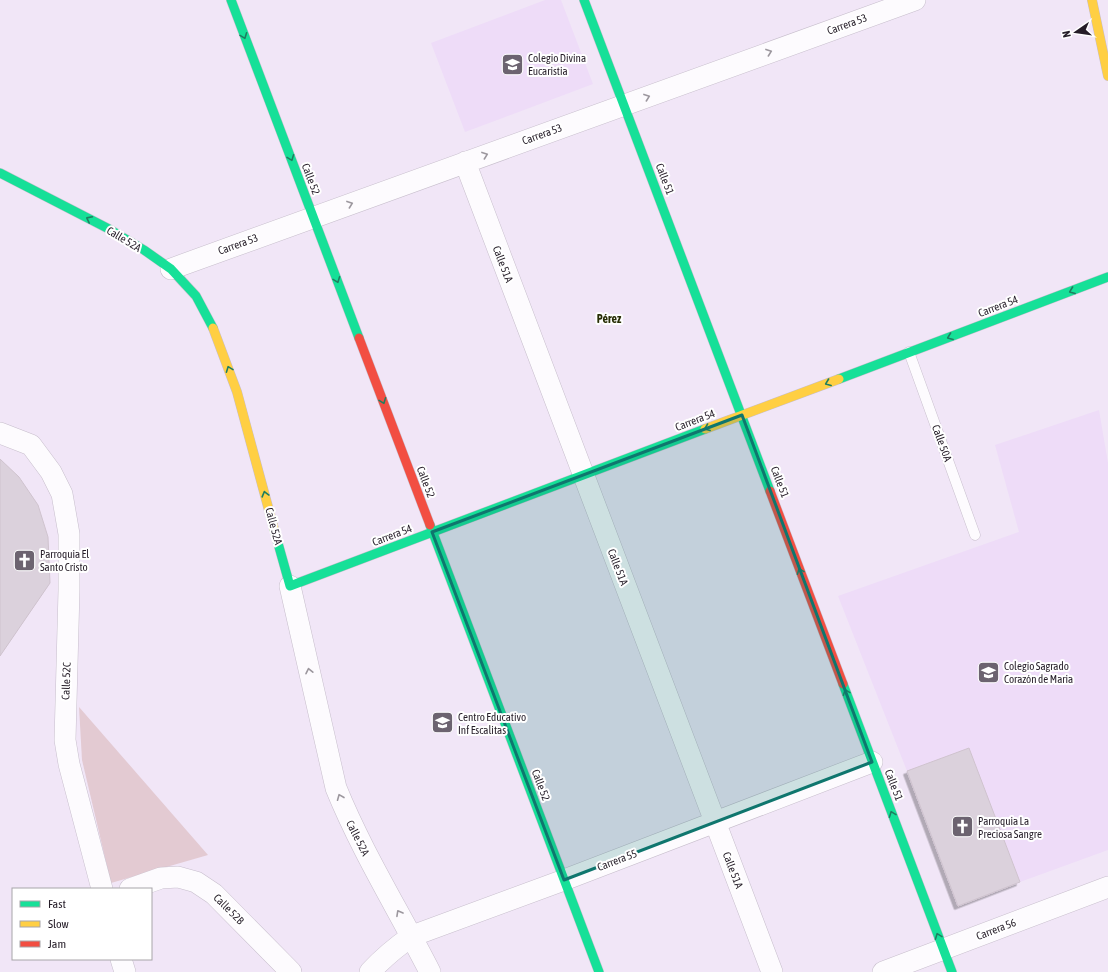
<svg xmlns="http://www.w3.org/2000/svg" width="1108" height="972" font-family="'Asap Condensed',sans-serif">
<style>
.built{fill:#eedcf8}
.green{fill:#e3cad2}
.building{fill:#dbd1dc;stroke:#cfc3ce;filter:url(#shadow)}
.lines{fill:none;stroke-linecap:round;stroke-linejoin:round}
.lane-casing{stroke:#c7becc;stroke-width:11}
.street-casing{stroke:#c7becc;stroke-width:22}
.fast-casing{stroke:#c7becc;stroke-width:10}
.slow-casing{stroke:#c7becc;stroke-width:10}
.jam-casing{stroke:#c7becc;stroke-width:10}
.lane{stroke:#fdfbfe;stroke-width:10}
.street{stroke:#fdfbfe;stroke-width:21}
.fast{stroke:#16e098;stroke-width:9}
.slow{stroke:#ffcf43;stroke-width:9}
.jam{stroke:#f24e42;stroke-width:9}
.oneway{stroke:#1e7e60}
.oneway2{stroke:#9c979e}
.marked{fill:#0f766e;fill-opacity:0.2;stroke:#0f766e;stroke-width:3;stroke-linejoin:round}
.labels{text-anchor:middle;stroke-width:4;stroke-linejoin:round;paint-order:stroke}
.street-label{font-size:11px;fill:#251d28;stroke:#fff}
.poi-label{font-size:11px;fill:#251d28;stroke:#fff;text-anchor:start}
.neighbourhood-label{font-size:12px;font-weight:bold;fill:#292f07;stroke:#fff}
</style>
<defs>
<filter id="shadow"><feDropShadow dx="-3.5" dy="3.5" stdDeviation="0" flood-color="#0004"/></filter>
</defs>
<rect width="100%" height="100%" fill="#f1e6f7"/>
<path class="built" d="M 545,0 L 561,0 L 593,84 L 465,132 L 431,43 Z
M 1099,410 L 1108,463 L 1108,850 L 1020,882 L 969,748 L 907,771 L 838,596 L 1019,532 L 995,445 Z"/>
<path class="green" d="M 79,707 L 208,855 L 111,883 L 82,760 Z"/>
<path class="building" d="M 0,459 L 19,477 L 38,505 L 48,537 L 50,583 L 0,656 Z
M 969,748 L 1020,882 L 958,906 L 907,771 Z"/>
<g class="lines">
<defs>
<path id="lane" d="M 909,352 L 975,535"/>
<path id="street" d="M 465,162 L 772,972
M 171,269 L 915,0
M 0,433 L 31,445 L 51,472 L 62,494 L 69,534 L 69,590 L 65,740 L 69,764 L 102,889
M 290,586 L 336,788 C 362,852 399,911 430,972
M 130,889 L 161,878 L 178,877 L 196,882 L 214,894 L 291,972
M 121,959 L 125,972
M 370,972 C 383,958 396,947 412,936 L 564,880 L 872,762
M 883,972 L 1108,887"/>
<path id="fast" d="M 231,0 L 359,338
M 584,0 L 770,491
M 0,173 L 109,229 L 144,250 L 171,269 L 196,296 L 213,328
M 839,379 L 1108,277
M 430,525 L 599,972
M 274,529 L 290,586 L 705,429
M 843,684 L 952,972"/>
<path id="slow" d="M 1092,0 L 1108,76
M 213,328 L 237,392 L 274,529
M 705,429 L 839,379"/>
<path id="jam" d="M 359,338 L 430,525
M 770,491 L 843,684"/>
</defs>
<use href="#lane" class="lane-casing"/>
<use href="#street" class="street-casing"/>
<use href="#fast" class="fast-casing"/>
<use href="#slow" class="slow-casing"/>
<use href="#jam" class="jam-casing"/>
<use href="#lane" class="lane"/>
<use href="#street" class="street"/>
<use href="#fast" class="fast"/>
<use href="#slow" class="slow"/>
<use href="#jam" class="jam"/>
</g>
<defs><path id="oneway-chevron" d="M-2-3.5L2.5 0L-2 3.5" fill="none" stroke-width="1.6" stroke-linecap="round" stroke-linejoin="round"/></defs>
<g class="oneway">
<use href="#oneway-chevron" transform="translate(244 36) rotate(69)"/>
<use href="#oneway-chevron" transform="translate(291 158) rotate(69)"/>
<use href="#oneway-chevron" transform="translate(89 219) rotate(-153)"/>
<use href="#oneway-chevron" transform="translate(337 280) rotate(69)"/>
<use href="#oneway-chevron" transform="translate(1072 291) rotate(159)"/>
<use href="#oneway-chevron" transform="translate(950 337) rotate(159)"/>
<use href="#oneway-chevron" transform="translate(229 369) rotate(-111)"/>
<use href="#oneway-chevron" transform="translate(828 383) rotate(159)"/>
<use href="#oneway-chevron" transform="translate(383 401) rotate(69)"/>
<use href="#oneway-chevron" transform="translate(707 428) rotate(159)"/>
<use href="#oneway-chevron" transform="translate(265 494) rotate(-105)"/>
<use href="#oneway-chevron" transform="translate(800 571) rotate(-111)"/>
<use href="#oneway-chevron" transform="translate(846 692) rotate(-111)"/>
<use href="#oneway-chevron" transform="translate(892 814) rotate(-111)"/>
<use href="#oneway-chevron" transform="translate(938 936) rotate(-111)"/>
</g>
<g class="oneway2">
<use href="#oneway-chevron" transform="translate(769 52) rotate(-20)"/>
<use href="#oneway-chevron" transform="translate(647 97) rotate(-20)"/>
<use href="#oneway-chevron" transform="translate(485 155) rotate(-20)"/>
<use href="#oneway-chevron" transform="translate(350 204) rotate(-20)"/>
<use href="#oneway-chevron" transform="translate(309 671) rotate(-102)"/>
<use href="#oneway-chevron" transform="translate(340 797) rotate(-112)"/>
<use href="#oneway-chevron" transform="translate(399 913) rotate(-119)"/>
</g>
<path class="marked" d="M 742,415 L 872,762 L 564,880 L 432,532 Z"/>
<defs>
<symbol id="school-square" viewBox="-11 -11 22 22"><rect x="-9" y="-9" width="18" height="18" rx="4" fill="#6c6370" stroke="#fff"/><path d="M0-5L7-2L0 1L-7-2ZM-4 1L0 2.5L4 1V4Q0 6-4 4Z" fill="#fff"/></symbol>
<symbol id="church-square" viewBox="-11 -11 22 22"><rect x="-9" y="-9" width="18" height="18" rx="4" fill="#6c6370" stroke="#fff"/><path d="M-1.2-6h2.4v3.5h3.3v2.4h-3.3V6h-2.4V-.1h-3.3v-2.4h3.3Z" fill="#fff"/></symbol>
</defs>
<g fill-rule="evenodd">
<use href="#school-square" x="500" y="52" width="25" height="25"/>
<use href="#church-square" x="12" y="548" width="25" height="25"/>
<use href="#school-square" x="976" y="660" width="25" height="25"/>
<use href="#school-square" x="430" y="710" width="25" height="25"/>
<use href="#church-square" x="950" y="814" width="25" height="25"/>
</g>
<g class="labels">
<g class="street-label">
<text transform="translate(847 24) rotate(-20)" y="4">Carrera 53</text>
<text transform="translate(542 134) rotate(-20)" y="4">Carrera 53</text>
<text transform="translate(311 179) rotate(69)" y="4">Calle 52</text>
<text transform="translate(665 179) rotate(69)" y="4">Calle 51</text>
<text transform="translate(124 239) rotate(31)" y="4">Calle 52A</text>
<text transform="translate(238 244) rotate(-20)" y="4">Carrera 53</text>
<text transform="translate(503 264) rotate(69)" y="4">Calle 51A</text>
<text transform="translate(998 306) rotate(-21)" y="4">Carrera 54</text>
<text transform="translate(695 420) rotate(-21)" y="4">Carrera 54</text>
<text transform="translate(942 443) rotate(70)" y="4">Calle 50A</text>
<text transform="translate(426 482) rotate(69)" y="4">Calle 52</text>
<text transform="translate(780 482) rotate(69)" y="4">Calle 51</text>
<text transform="translate(274 526) rotate(75)" y="4">Calle 52A</text>
<text transform="translate(392 535) rotate(-21)" y="4">Carrera 54</text>
<text transform="translate(618 567) rotate(69)" y="4">Calle 51A</text>
<text transform="translate(66 681) rotate(-88)" y="4">Calle 52C</text>
<text transform="translate(541 785) rotate(69)" y="4">Calle 52</text>
<text transform="translate(894 785) rotate(69)" y="4">Calle 51</text>
<text transform="translate(358 838) rotate(63)" y="4">Calle 52A</text>
<text transform="translate(617 860) rotate(-21)" y="4">Carrera 55</text>
<text transform="translate(733 870) rotate(69)" y="4">Calle 51A</text>
<text transform="translate(229 909) rotate(45)" y="4">Calle 52B</text>
<text transform="translate(996 929) rotate(-21)" y="4">Carrera 56</text>
</g>
<g class="poi-label">
<text x="528" y="62">Colegio Divina<tspan x="528" dy="13">Eucaristia</tspan></text>
<text x="40" y="558">Parroquia El<tspan x="40" dy="13">Santo Cristo</tspan></text>
<text x="1004" y="670">Colegio Sagrado<tspan x="1004" dy="13">Corazón de Maria</tspan></text>
<text x="458" y="721">Centro Educativo<tspan x="458" dy="13">Inf Escalitas</tspan></text>
<text x="978" y="825">Parroquia La<tspan x="978" dy="13">Preciosa Sangre</tspan></text>
</g>
<g class="neighbourhood-label">
<text x="609" y="323">Pérez</text>
</g>
</g>
<rect x="12" y="888" width="140" height="72" fill="#ffffff" stroke="#a8a5a9"/>
<rect x="20" y="901" width="20" height="6" fill="#16e098" stroke="#a8a5a9"/>
<text x="48" y="908" font-size="12" fill="#251d28">Fast</text>
<rect x="20" y="921" width="20" height="6" fill="#ffcf43" stroke="#a8a5a9"/>
<text x="48" y="928" font-size="12" fill="#251d28">Slow</text>
<rect x="20" y="941" width="20" height="6" fill="#f24e42" stroke="#a8a5a9"/>
<text x="48" y="948" font-size="12" fill="#251d28">Jam</text>
<g transform="translate(1076 32) rotate(257)" stroke="#ffffff" stroke-width="3" paint-order="stroke">
<path d="M0-3L7 15L0 10L-7 15Z" fill="#251d28"/>
<text y="-6" font-size="11" font-weight="bold" text-anchor="middle" fill="#251d28">N</text>
</g>
</svg>
